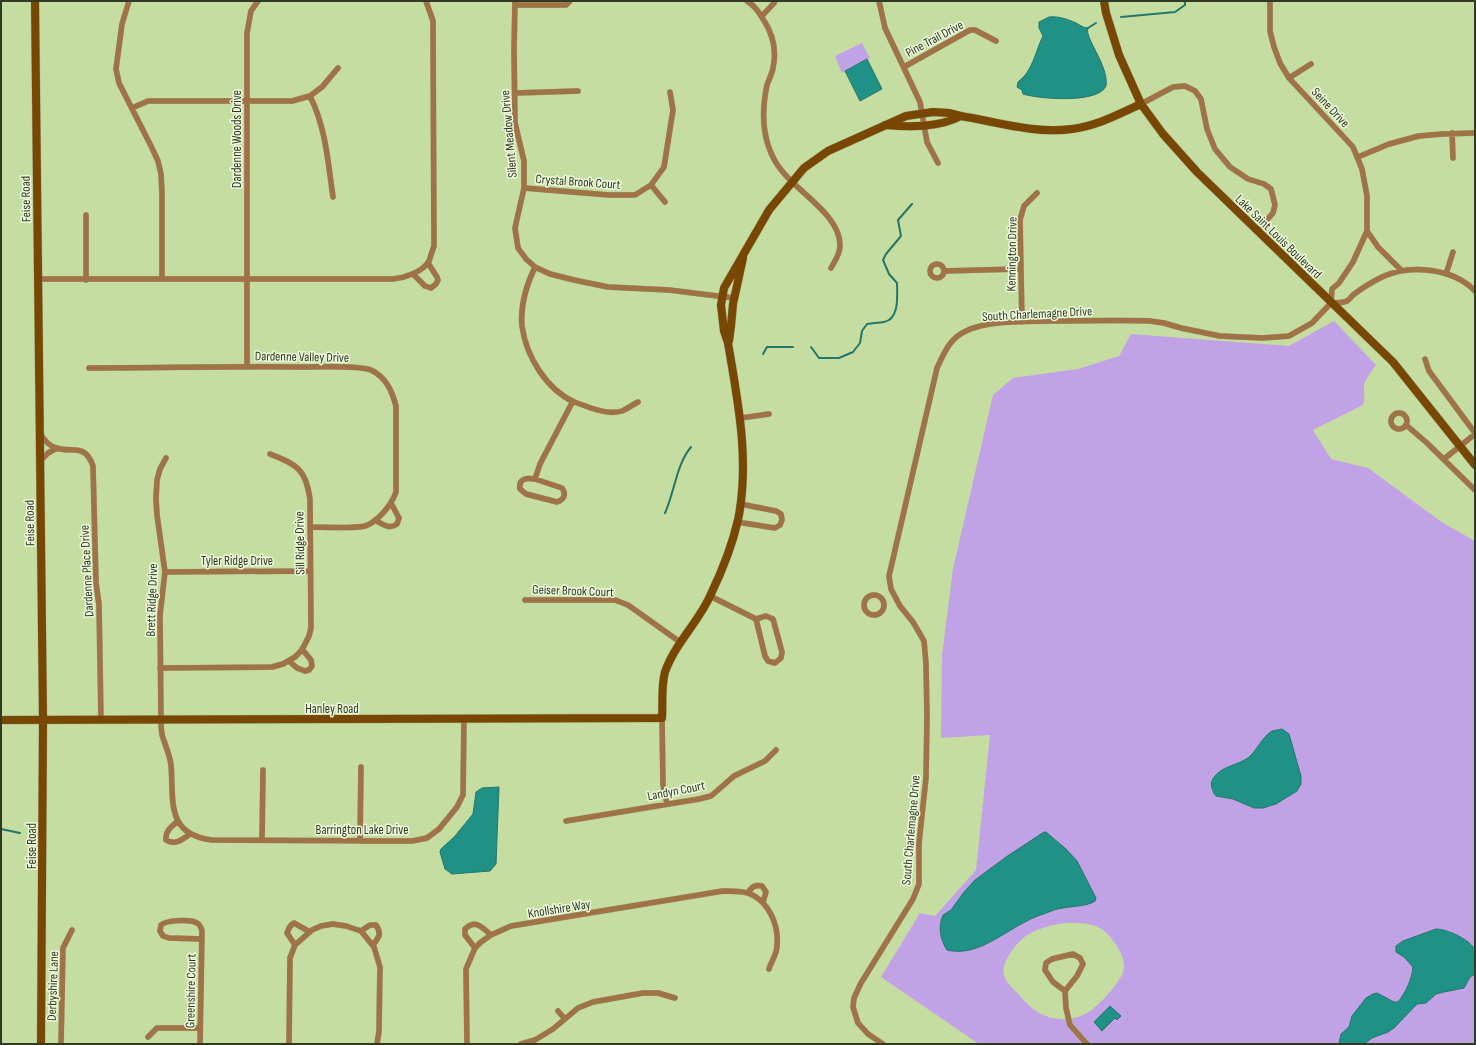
<svg xmlns="http://www.w3.org/2000/svg" width="1476" height="1045" font-family="'Sofia Sans Condensed',sans-serif">
<style>
.green{fill:#c1a2e6;fill-rule:evenodd}
.water{fill:#209186;stroke:#257768}
.lines{fill:none;stroke-linecap:round;stroke-linejoin:round}
.stream{stroke:#257768;stroke-width:2}
.street-casing{stroke:#a8bc89;stroke-width:6}
.secondary-casing{stroke:#a8bc89;stroke-width:9}
.street{stroke:#9f7347;stroke-width:5.5}
.secondary{stroke:#794704;stroke-width:8}
.labels{text-anchor:middle;stroke-width:3;stroke-linejoin:round;paint-order:stroke}
.street-label{font-size:13px;fill:#313a23;stroke:#edf9dc}
</style>
<rect width="100%" height="100%" fill="#c6dda2"/>
<path class="green" d="M 862,43 L 870,58 L 842,73 L 835,56 Z
M 1334,321 L 1376,365 C 1372,371 1366,378 1364,385 C 1363,392 1366,396 1363,405 L 1313,430 L 1331,459 L 1368,468 L 1443,523 L 1475,541 L 1475,1044 L 979,1044 L 881,977 L 920,913 L 935,916 L 976,870 L 990,735 L 941,738 L 942,655 L 953,569 L 993,395 L 1013,378 L 1078,369 L 1119,356 L 1131,334 L 1289,346 ZM 1263,740 L 1297,765 L 1301,776 L 1301,784 L 1297,791 L 1276,804 L 1254,808 L 1233,799 L 1224,798 L 1212,791 C 1212,788 1211,784 1211,781 C 1214,770 1235,766 1243,761 C 1251,755 1257,748 1263,740 ZM 1044,832 C 1056,836 1076,860 1082,871 L 1071,906 C 1055,908 1039,915 1024,922 C 1002,934 980,953 953,951 L 941,929 L 943,915 L 951,910 L 975,880 L 1006,857 ZM 1065,923 C 1091,923 1102,923 1117,946 C 1121,953 1125,961 1124,969 C 1121,982 1099,1006 1087,1013 C 1081,1017 1069,1020 1061,1019 C 1043,1018 1032,1010 1020,996 C 1015,990 1006,983 1004,975 C 1002,969 1005,962 1008,957 C 1021,933 1039,927 1065,923 Z"/>
<path class="water" d="M 1049,17 C 1058,16 1067,19 1076,23 C 1080,25 1083,28 1088,28 C 1084,38 1109,65 1106,86 C 1098,104 1039,99 1023,94 L 1022,90 L 1017,87 L 1018,82 C 1033,71 1035,52 1043,36 L 1039,28 L 1039,22 Z
M 867,59 L 882,89 L 860,101 L 845,71 Z
M 1282,729 L 1289,734 L 1301,776 L 1301,784 L 1297,791 L 1276,804 L 1263,808 L 1254,808 L 1233,799 L 1216,796 C 1212,791 1209,783 1214,777 C 1222,766 1239,765 1249,757 C 1257,750 1263,736 1272,731 C 1275,730 1279,730 1282,729 Z
M 499,787 L 496,864 L 490,871 L 452,874 L 445,869 L 440,852 L 441,849 L 455,836 L 473,814 L 476,792 L 482,788 Z
M 1044,832 L 1046,832 L 1066,849 L 1077,861 L 1096,898 L 1095,901 C 1087,907 1066,906 1054,910 C 1044,914 1033,917 1023,923 C 1000,935 975,957 947,950 C 940,940 938,926 943,915 L 951,910 L 964,892 L 975,880 L 1006,857 Z
M 1436,929 C 1447,929 1472,940 1475,951 C 1476,958 1475,967 1475,974 L 1470,977 L 1464,988 L 1444,992 L 1436,994 L 1426,1003 L 1417,1004 L 1394,1028 L 1388,1032 L 1372,1038 L 1364,1044 L 1339,1044 L 1341,1034 L 1349,1027 L 1352,1016 L 1366,998 L 1373,994 L 1377,993 L 1394,1002 L 1398,1002 C 1406,992 1412,979 1413,967 L 1404,957 L 1396,952 L 1396,946 L 1403,941 Z
M 1110,1006 L 1121,1016 L 1117,1020 L 1115,1018 L 1102,1031 L 1094,1022 Z"/>
<g class="lines">
<path class="stream" d="M 1121,17 L 1175,12 L 1185,5 L 1185,1
M 1088,28 L 1096,23
M 811,347 L 819,358 L 839,358 L 853,352 L 860,343 L 862,331 L 867,324 C 873,323 878,323 884,322 C 900,319 897,295 897,283 L 889,274 L 883,260 L 886,254 L 901,236 L 898,220 L 912,204
M 763,354 L 767,347 L 793,347
M 665,513 C 675,491 676,465 691,447
M 1,829 L 20,833"/>
<defs>
<path id="street" d="M 129,1 L 122,24 L 116,69 L 119,83 L 152,148 L 158,161 L 161,174 L 162,193 L 162,279
M 515,1 L 514,49 L 515,123 L 524,161 L 524,188 L 515,228 L 518,248 L 526,259 L 535,267 L 550,274 L 574,280 L 608,287 L 669,290 L 734,298
M 747,1 C 754,5 759,12 763,19 C 773,34 777,50 773,68 C 772,74 769,79 767,85 C 763,104 762,126 768,145 C 771,154 776,164 782,171 C 799,193 841,216 840,246 C 840,254 835,261 831,268
M 879,1 L 885,28 L 920,102 L 927,142 L 938,163
M 1270,1 L 1270,31 L 1274,47 L 1280,63 L 1289,78 L 1353,147 L 1362,169 L 1367,196 L 1367,231 L 1353,262 L 1339,283 L 1332,289 L 1331,303
M 515,5 L 566,5 L 570,1
M 762,16 L 774,3 L 775,1
M 904,67 L 970,30 L 975,30 L 996,41
M 1289,78 L 1311,64
M 515,93 L 578,91
M 310,96 C 326,128 328,163 333,197
M 1141,104 L 1173,87 L 1185,86 L 1195,91 L 1201,99 L 1207,129 L 1215,149 L 1230,167 L 1248,179 L 1264,184 L 1271,189 L 1275,205 L 1273,213 L 1257,231
M 132,108 L 148,101 L 292,101 L 310,96 L 322,87 L 338,68
M 1452,133 L 1453,158
M 1358,157 L 1389,144 L 1419,136 L 1442,134 L 1475,133
M 651,185 L 665,202
M 524,188 L 609,195 L 635,195 L 651,185 L 664,167 L 673,110 L 670,92
M 86,215 L 86,280
M 1367,231 L 1378,247 L 1401,270
M930 271a7 7 0 1 1 14 0a7 7 0 1 1-14 0Z
M 535,267 C 526,286 520,305 522,326 C 526,356 546,389 574,402 C 580,404 586,406 591,408 C 600,411 613,414 622,411 C 627,409 632,405 638,402
M 944,271 L 1021,269
M 413,274 L 425,286 L 431,288 L 436,284 L 438,280 L 437,277 L 428,263
M 1446,274 L 1453,252
M 38,279 L 393,279 C 404,278 423,272 429,261 C 431,256 432,251 434,246 L 433,28 L 433,21 L 426,1
M 1331,303 C 1336,303 1343,303 1347,301 C 1349,300 1351,297 1353,295 C 1362,288 1372,282 1382,277 C 1410,264 1453,268 1475,291
M 1022,322 L 1020,220 L 1024,206 L 1037,193
M 1425,359 L 1429,371 L 1475,433
M 247,366 L 247,33 L 251,11 L 258,1
M 89,368 C 162,368 235,366 308,367 C 322,367 359,365 371,370 C 386,377 392,391 396,406 L 396,492 C 392,504 378,522 365,526 C 353,529 323,527 310,527
M1391 421a8 8 0 1 1 16 0a8 8 0 1 1-16 0Z
M 741,418 L 769,414
M 1406,425 L 1427,443 L 1475,490
M 40,433 C 44,440 49,446 56,448 C 73,453 85,443 93,466 L 96,583 L 99,604 L 101,720
M 166,458 L 160,469 L 157,480 L 156,499 L 157,515 L 165,572 L 160,615 L 161,720 C 161,726 161,733 163,738 C 166,747 170,756 171,765 C 174,800 165,834 212,840 L 412,841 L 427,838 L 439,829 L 457,807 L 463,795 L 464,719
M 1444,459 L 1475,434
M 40,461 L 48,453 L 57,448
M 535,479 L 562,488 C 566,494 565,499 557,502 L 526,494 L 520,489 C 518,478 527,478 535,479 L 540,464 L 573,401
M 375,520 C 382,524 390,530 397,524 L 399,518 L 391,503
M 737,522 L 775,528 L 780,525 L 782,520 L 781,514 L 776,511 L 740,504
M 165,572 L 310,571
M864 605a10 10 0 1 1 20 0a10 10 0 1 1-20 0Z
M 710,596 L 756,619 L 765,656 L 768,661 L 775,663 L 781,658 L 782,652 L 773,619 L 766,616 L 756,619
M 525,600 L 615,600 L 628,605 L 680,642
M 289,661 L 297,668 L 305,671 L 309,670 L 312,666 L 311,660 L 302,649
M 160,668 L 272,667 L 283,664 L 295,657 L 302,650 L 309,636 L 311,628 L 310,499 C 306,469 296,464 270,454
M 662,718 L 663,785 L 667,804
M 178,821 C 171,827 165,831 166,840 C 175,846 183,839 190,834
M 566,821 L 699,799 L 711,796 L 718,790 L 734,776 L 765,761 L 776,750
M 262,840 L 263,770
M 360,841 L 361,767
M 748,893 C 751,887 755,884 762,886 L 766,892 L 763,902
M 361,931 L 370,925 L 376,925 C 382,934 379,937 373,945
M 295,945 L 287,933 C 289,928 290,925 294,923 L 310,932
M 475,948 L 465,935 L 465,929 C 476,919 482,927 491,935
M 1065,991 L 1053,982 L 1045,970 L 1046,963 L 1052,959 L 1073,954 L 1080,958 L 1083,964 L 1077,976 L 1065,991 L 1066,1008 L 1070,1025 L 1087,1044
M 558,1011 L 565,1019
M 148,1037 L 157,1028 L 200,1028
M 61,1044 L 63,948 L 72,930
M 200,1044 L 202,931 C 201,928 200,924 197,923 C 191,919 166,920 161,925 L 160,931 L 163,936 L 169,938 L 202,939
M 289,1044 L 290,958 L 295,945 L 312,930 L 321,926 L 333,924 L 346,926 L 361,931 L 374,947 L 380,967 L 379,1031 L 377,1044
M 467,1044 L 466,969 L 475,948 L 481,942 L 491,935 L 511,926 L 723,891 C 731,891 740,891 748,893 C 769,901 779,925 777,946 C 777,954 771,962 769,969
M 521,1044 L 535,1040 L 553,1029 L 578,1008 L 593,1002 L 643,993 L 658,993 L 675,998
M 883,1044 L 868,1034 L 858,1023 L 853,1007 L 854,998 L 861,983 L 913,899 L 919,884 L 919,843 L 926,778 L 927,716 L 926,664 L 924,641 L 913,622 L 900,606 L 891,589 L 889,576 L 937,368 C 944,353 950,338 966,331 C 988,320 1025,322 1050,321 C 1083,321 1117,320 1150,321 L 1164,323 L 1181,328 L 1220,336 L 1262,338 L 1289,336 L 1312,323 L 1331,303"/>
<path id="secondary" d="M 35,1 L 43,720 L 41,1044
M 1104,1 L 1106,13 L 1119,55 L 1141,104 L 1163,134 L 1197,172 L 1393,362 L 1475,465
M 961,116 C 997,122 1035,134 1072,129 C 1097,126 1119,114 1141,104
M 729,341 L 731,326 L 733,304 L 743,258
M 1,720 L 662,718 C 663,703 661,686 665,672 C 675,643 699,622 711,594 C 722,571 732,546 738,520 C 750,461 738,402 728,343 L 724,331 L 721,305 L 724,288 L 769,210 L 804,168 L 828,151 L 906,116 L 933,112 L 949,113 L 961,116 C 938,128 910,127 885,125"/>
</defs>
<use href="#street" class="street-casing"/>
<use href="#secondary" class="secondary-casing"/>
<use href="#street" class="street"/>
<use href="#secondary" class="secondary"/>
</g>
<g class="labels">
<g class="street-label">
<text transform="translate(934 38) rotate(-28)" y="5">Pine Trail Drive</text>
<text transform="translate(1331 107) rotate(47)" y="5">Seine Drive</text>
<text transform="translate(508 134) rotate(-95)" y="5">Silent Meadow Drive</text>
<text transform="translate(236 139) rotate(-90)" y="5">Dardenne Woods Drive</text>
<text transform="translate(578 181) rotate(4)" y="5">Crystal Brook Court</text>
<text transform="translate(25 199) rotate(-91)" y="5">Feise Road</text>
<text transform="translate(1279 236) rotate(44)" y="5">Lake Saint Louis Boulevard</text>
<text transform="translate(1011 254) rotate(-89)" y="5">Kennington Drive</text>
<text transform="translate(1037 313) rotate(-3)" y="5">South Charlemagne Drive</text>
<text transform="translate(302 356) rotate(1)" y="5">Dardenne Valley Drive</text>
<text transform="translate(29 523) rotate(-91)" y="5">Feise Road</text>
<text transform="translate(299 543) rotate(-91)" y="5">Sill Ridge Drive</text>
<text x="237" y="565">Tyler Ridge Drive</text>
<text transform="translate(86 571) rotate(-93)" y="5">Dardenne Place Drive</text>
<text transform="translate(573 590) rotate(2)" y="5">Geiser Brook Court</text>
<text transform="translate(151 600) rotate(-88)" y="5">Brett Ridge Drive</text>
<text x="332" y="713">Hanley Road</text>
<text transform="translate(676 790) rotate(-11)" y="5">Landyn Court</text>
<text x="362" y="834">Barrington Lake Drive</text>
<text transform="translate(910 830) rotate(-85)" y="5">South Charlemagne Drive</text>
<text transform="translate(31 846) rotate(-90)" y="5">Feise Road</text>
<text transform="translate(559 908) rotate(-9)" y="5">Knollshire Way</text>
<text transform="translate(52 986) rotate(-88)" y="5">Derbyshire Lane</text>
<text transform="translate(190 991) rotate(-89)" y="5">Greenshire Court</text>
</g>
</g>
<rect width="1476" height="1045" fill="none" stroke="#313a23" stroke-width="4"/>
</svg>
